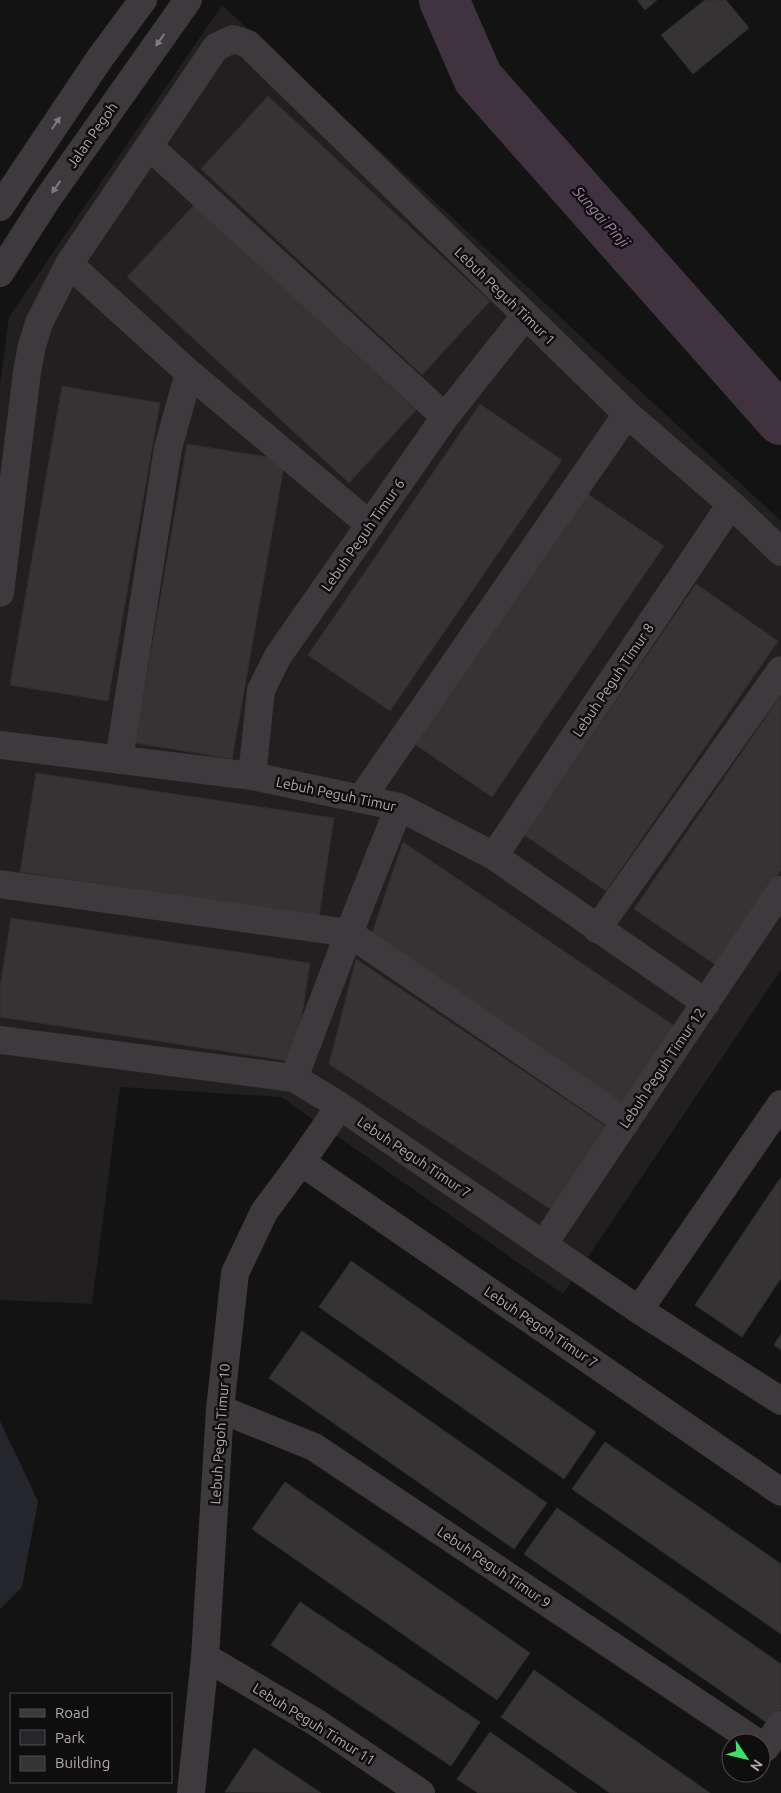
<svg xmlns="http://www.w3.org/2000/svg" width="781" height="1793" font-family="Ubuntu,sans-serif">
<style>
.built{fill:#211f20}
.green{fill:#24262c}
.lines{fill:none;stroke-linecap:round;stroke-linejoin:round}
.river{stroke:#40323f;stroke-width:50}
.building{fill:#363335;stroke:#302d2e}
.minor{stroke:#3e393c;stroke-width:28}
.oneway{fill:#847a81}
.labels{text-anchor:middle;stroke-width:5;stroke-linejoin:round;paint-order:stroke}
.street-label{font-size:14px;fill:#b3a6af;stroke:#0f0e0e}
.water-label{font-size:15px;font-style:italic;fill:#ab80a8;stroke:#0f0e0e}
</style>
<rect width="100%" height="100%" fill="#141313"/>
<path class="built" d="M 222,5 L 781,521 L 781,970 L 563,1294 L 281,1097 L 120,1087 L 92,1304 L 0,1300 L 0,385 L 9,317 Z"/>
<path class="green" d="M 0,1421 L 38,1501 L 22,1587 L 0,1609 Z"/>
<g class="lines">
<path class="river" d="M 444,0 L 478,78 L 781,420"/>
</g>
<path class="building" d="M 637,0 L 657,0 L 645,10 Z
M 705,0 L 726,0 L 749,28 L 693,74 L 661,35 Z
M 268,96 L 490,301 L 422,375 L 201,169 Z
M 195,204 L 416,410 L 349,483 L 127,277 Z
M 62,386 L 160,403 L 108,701 L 10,685 Z
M 480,404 L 562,460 L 390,711 L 308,655 Z
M 187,444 L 285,460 L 232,759 L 135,743 Z
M 582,490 L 664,546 L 492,797 L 410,741 Z
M 696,584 L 778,641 L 606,891 L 524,835 Z
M 781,695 L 781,870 L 716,965 L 634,909 Z
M 36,773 L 334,818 L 319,917 L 20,872 Z
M 403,842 L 676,1027 L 621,1110 L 369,942 Z
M 11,918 L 310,963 L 295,1062 L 0,1017 L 0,987 Z
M 356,959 L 607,1127 L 552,1210 L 329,1064 Z
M 781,1177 L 781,1278 L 742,1337 L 695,1305 Z
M 351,1261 L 596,1432 L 564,1479 L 319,1307 Z
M 302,1331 L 547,1503 L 514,1549 L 269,1378 Z
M 781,1334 L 781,1350 L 774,1345 Z
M 605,1442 L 781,1564 L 781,1634 L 572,1489 Z
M 285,1482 L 530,1653 L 497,1700 L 252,1529 Z
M 557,1508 L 781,1664 L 781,1709 L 770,1725 L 524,1554 Z
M 300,1602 L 480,1722 L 451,1766 L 271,1645 Z
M 534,1670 L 710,1793 L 610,1793 L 501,1717 Z
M 490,1732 L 577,1793 L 478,1793 L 457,1779 Z
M 254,1748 L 321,1793 L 225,1792 Z"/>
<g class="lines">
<path class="minor" d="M 149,146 L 445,417
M 0,207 L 100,58 L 143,0
M 69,264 L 189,373 L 370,525
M 0,273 L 46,201 L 188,0
M 0,593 L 27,372 L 32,346 L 39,323 L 69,264 L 216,47 L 233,39 L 248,44 L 627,414 L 731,504 L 781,552
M 0,745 L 252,776 L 399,807 L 494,856 L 706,1003
M 119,760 L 168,448 L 189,373
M 252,776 L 261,690 L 278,656 L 445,417 L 525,316
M 361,799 L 627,414
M 494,856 L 731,504
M 0,884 L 349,933 L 626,1122
M 597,929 L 781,670
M 0,1040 L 294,1078 L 340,1106 L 639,1310 L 781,1401
M 294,1078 L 349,933 L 399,807
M 301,1162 L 781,1492
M 543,1245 L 781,890
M 639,1310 L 781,1104
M 220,1409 L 314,1447 L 758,1743
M 205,1657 L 317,1723 L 421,1793
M 765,1748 L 781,1725
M 191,1793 L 205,1657 L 220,1409 L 235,1273 L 264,1212 L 301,1162 L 340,1106"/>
</g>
<defs><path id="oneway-solid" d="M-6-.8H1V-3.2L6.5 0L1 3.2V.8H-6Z" transform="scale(1.25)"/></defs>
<g class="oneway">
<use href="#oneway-solid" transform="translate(160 40) rotate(125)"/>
<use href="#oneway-solid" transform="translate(56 123) rotate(-56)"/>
<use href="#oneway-solid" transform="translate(56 187) rotate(125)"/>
</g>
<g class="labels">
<g class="street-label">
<text transform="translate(92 135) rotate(-55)" y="5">Jalan Pegoh</text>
<text transform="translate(505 296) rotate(44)" y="5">Lebuh Peguh Timur 1</text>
<text transform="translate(363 535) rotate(-55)" y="5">Lebuh Peguh Timur 6</text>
<text transform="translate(613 680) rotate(-56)" y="5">Lebuh Peguh Timur 8</text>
<text transform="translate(336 794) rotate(12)" y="5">Lebuh Peguh Timur</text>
<text transform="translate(662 1068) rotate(-56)" y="5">Lebuh Peguh Timur 12</text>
<text transform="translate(414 1157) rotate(34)" y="5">Lebuh Peguh Timur 7</text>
<text transform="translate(541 1327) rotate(34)" y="5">Lebuh Pegoh Timur 7</text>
<text transform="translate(220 1434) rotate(-86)" y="5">Lebuh Pegoh Timur 10</text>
<text transform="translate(494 1567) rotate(34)" y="5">Lebuh Peguh Timur 9</text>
<text transform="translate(314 1724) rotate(32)" y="5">Lebuh Peguh Timur 11</text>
</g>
<g class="water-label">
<text transform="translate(601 217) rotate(48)" y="5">Sungai Pinji</text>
</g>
</g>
<rect x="10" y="1693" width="162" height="90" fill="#0f0e0e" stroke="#514b4e"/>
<rect x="20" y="1709" width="25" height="8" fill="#3e393c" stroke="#514b4e"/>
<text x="55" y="1718" font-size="15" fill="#b3a6af">Road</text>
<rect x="20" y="1730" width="25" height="15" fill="#24262c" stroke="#514b4e"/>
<text x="55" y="1743" font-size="15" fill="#b3a6af">Park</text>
<rect x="20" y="1756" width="25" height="15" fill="#363335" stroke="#514b4e"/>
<text x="55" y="1768" font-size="15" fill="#b3a6af">Building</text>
<g transform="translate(746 1758) rotate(125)"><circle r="24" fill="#0f0e0e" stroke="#514b4e"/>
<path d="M0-4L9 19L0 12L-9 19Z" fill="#40df6b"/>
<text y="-8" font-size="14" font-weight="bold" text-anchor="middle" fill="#b3a6af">N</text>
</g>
</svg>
